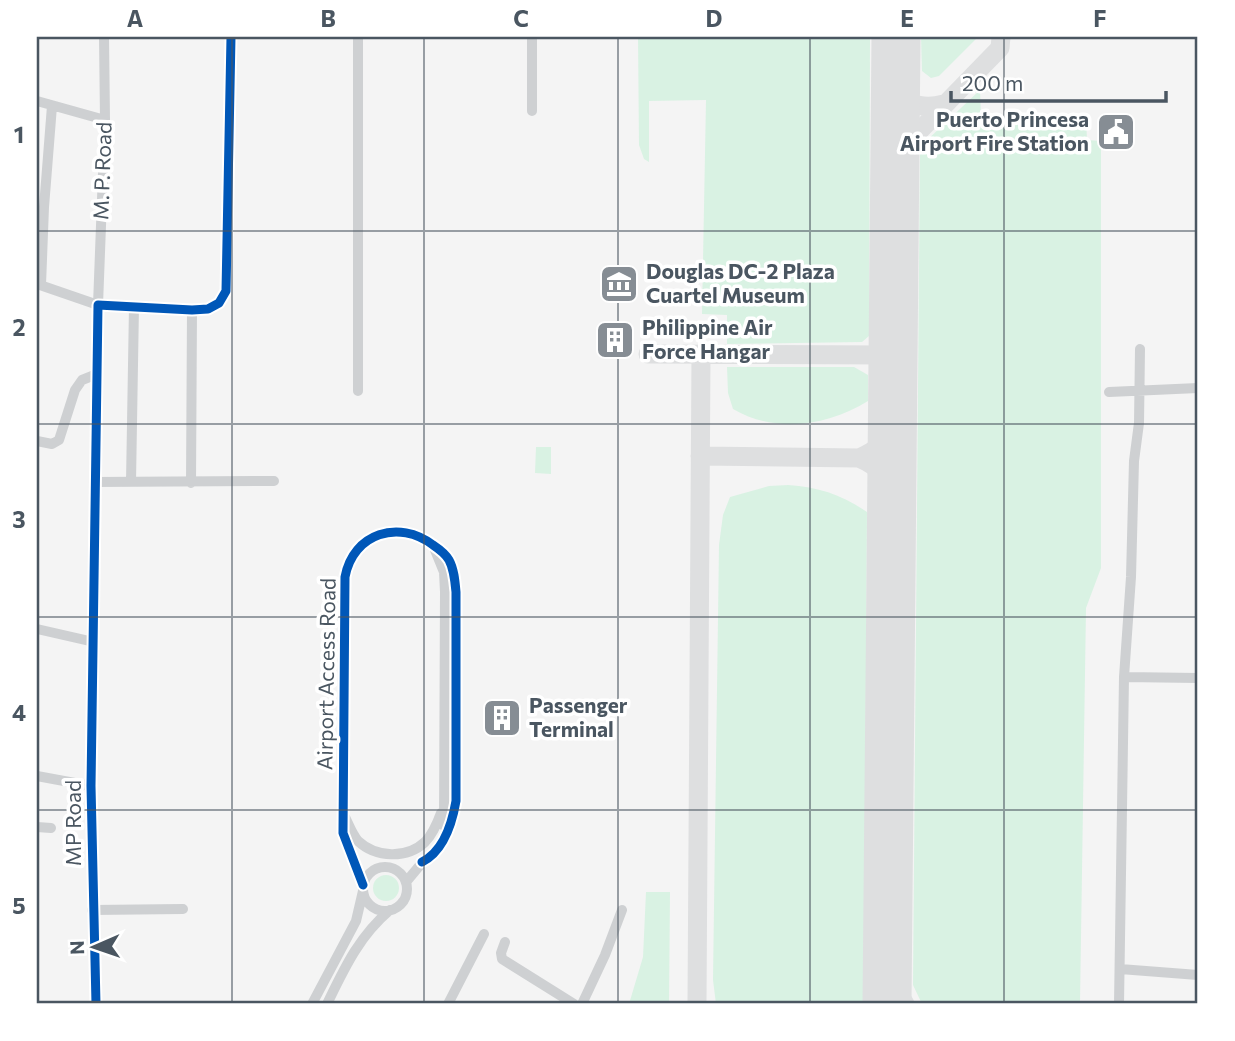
<svg xmlns="http://www.w3.org/2000/svg" width="1235" height="1041" font-family="Commissioner,sans-serif">
<style>
.green{fill:#d9f2e3}
.lines{fill:none;stroke-linecap:round;stroke-linejoin:round}
.taxiway{stroke:#dedfe0;stroke-width:19}
.runway{stroke:#dedfe0;stroke-width:49}
.minor{stroke:#ced0d2;stroke-width:10}
.cycleway-casing{stroke:#fff;stroke-width:13}
.cycleway{stroke:#0057b8;stroke-width:9}
.grid{fill:none;stroke:#4a5661;stroke-width:2;stroke-opacity:0.55}
.labels{text-anchor:middle;stroke-width:7;stroke-linejoin:round;paint-order:stroke}
.poi-label{font-size:21px;font-weight:bold;fill:#4a5661;stroke:#fff;text-anchor:start}
.street-label{font-size:21px;fill:#4a5661;stroke:#fff}
.neatline{fill:none;stroke:#4a5661;stroke-width:2.5}
.grid-label{font-size:23px;text-anchor:middle;font-weight:bold;fill:#4a5661}
</style>
<rect width="100%" height="100%" fill="#f4f4f4"/>
<path class="green" d="M 638,37 L 870,37 L 869,336 L 862,342 L 727,344 L 727,315 L 702,314 L 706,100 L 649,101 L 649,162 L 644,159 L 639,145 Z
M 921,37 L 978,37 L 939,76 L 931,78 L 922,71 Z
M 980,90 L 981,117 L 1086,118 L 1087,140 L 1101,141 L 1101,568 L 1086,608 L 1080,1004 L 922,1004 L 913,985 L 920,150 L 924,143 Z
M 727,367 L 854,367 L 868,375 L 868,401 C 827,426 776,434 733,409 L 728,393 Z
M 536,447 L 551,447 L 551,474 L 535,473 Z
M 788,485 C 819,487 842,495 867,512 L 864,1004 L 716,1004 L 713,980 L 719,545 L 723,515 L 730,497 L 769,486 Z
M373 888a13 13 0 1 1 26 0a13 13 0 1 1-26 0Z
M 646,892 L 670,892 L 669,1004 L 629,1004 L 643,957 Z"/>
<g class="lines">
<path class="taxiway" d="M 895,97 C 913,105 925,109 944,104
M 895,156 L 1000,48 L 1001,37
M 648,354 L 893,355
M 700,456 L 859,458 C 880,467 888,478 892,500
M 859,458 C 876,451 887,442 892,424
M 887,975 L 905,1004
M 697,1004 L 701,354"/>
<path class="runway" d="M 887,1004 L 896,37"/>
<path class="minor" d="M 37,101 L 105,120
M 532,111 L 532,37
M 37,284 L 98,305 L 105,120 L 104,37
M 41,285 L 44,207 L 52,106
M 358,391 L 358,37
M 1109,392 L 1198,388
M 37,441 L 52,444 L 59,440 L 75,390 L 82,380 L 97,374
M 95,482 L 274,481
M 131,482 L 134,306
M 191,483 L 192,310
M 435,550 L 444,572 L 445,592 L 444,826
M 37,629 L 94,642
M 1124,677 L 1198,678
M 37,776 L 91,786
M 345,817 C 349,825 352,834 358,841 C 376,858 407,859 425,842 C 433,834 437,824 441,813
M 37,827 L 51,828
M363 889a22 22 0 1 1 44 0a22 22 0 1 1-44 0Z
M 406,882 L 426,858
M 363,885 L 343,833 L 345,577 C 353,533 399,519 433,545 C 439,549 445,553 449,560 C 454,569 455,581 456,592 L 456,801 C 452,824 444,851 422,862
M 92,910 L 183,909
M 505,942 L 501,953 L 502,959 L 574,1004
M 1120,969 L 1198,975
M 96,1004 L 91,786 L 98,305 L 192,310 L 208,309 L 219,303 L 226,291 L 231,37
M 312,1004 L 356,921 L 363,891
M 327,1004 C 344,969 359,936 390,910
M 448,1004 L 484,934
M 582,1004 L 605,955 L 622,910
M 1119,1004 L 1124,677 L 1131,577 L 1134,461 L 1139,423 L 1140,349"/>
<defs>
<path id="cycleway" d="M 363,885 L 343,833 L 345,577 C 353,533 399,519 433,545 C 439,549 445,553 449,560 C 454,569 455,581 456,592 L 456,801 C 452,824 444,851 422,862
M 96,1004 L 91,786 L 98,305 L 192,310 L 208,309 L 219,303 L 226,291 L 231,37"/>
</defs>
<use href="#cycleway" class="cycleway-casing"/>
<use href="#cycleway" class="cycleway"/>
</g>
<path class="grid" d="M 232,37 L 232,1004M 424,37 L 424,1004M 618,37 L 618,1004M 810,37 L 810,1004M 1004,37 L 1004,1004M 37,231 L 1198,231M 37,424 L 1198,424M 37,617 L 1198,617M 37,810 L 1198,810"/>
<defs>
<symbol id="civic-square" viewBox="-11 -11 22 22"><rect x="-9" y="-9" width="18" height="18" rx="4" fill="#868d94" stroke="#fff"/><path d="M-.6-6.5H3V-4.5H.6V-3L4-1V1h2V6H-6V1h2V-1L-.6-3ZM-1.2 2.5V6h2.4V2.5Z" fill="#fff"/></symbol>
<symbol id="museum-square" viewBox="-11 -11 22 22"><rect x="-9" y="-9" width="18" height="18" rx="4" fill="#868d94" stroke="#fff"/><path d="M0-6L6-3V-2H-6V-3ZM-5-1h2V3h-2ZM-1-1h2V3h-2ZM3-1h2V3H3ZM-6 4H6V6H-6Z" fill="#fff"/></symbol>
<symbol id="building-square" viewBox="-11 -11 22 22"><rect x="-9" y="-9" width="18" height="18" rx="4" fill="#868d94" stroke="#fff"/><path d="M-4-6H4V6H1V3H-1V6H-4ZM-2.5-4.3h1.7v1.8h-1.7ZM.8-4.3h1.7v1.8H.8ZM-2.5-1h1.7V.8h-1.7ZM.8-1h1.7V.8H.8Z" fill="#fff"/></symbol>
</defs>
<g fill-rule="evenodd">
<use href="#civic-square" x="1094" y="110" width="44" height="44"/>
<use href="#museum-square" x="597" y="262" width="44" height="44"/>
<use href="#building-square" x="593" y="318" width="44" height="44"/>
<use href="#building-square" x="480" y="696" width="44" height="44"/>
</g>
<g class="labels">
<g class="poi-label">
<text x="1089" y="127" text-anchor="end">Puerto Princesa<tspan x="1089" dy="24">Airport Fire Station</tspan></text>
<text x="646" y="279">Douglas DC-2 Plaza<tspan x="646" dy="24">Cuartel Museum</tspan></text>
<text x="642" y="335">Philippine Air<tspan x="642" dy="24">Force Hangar</tspan></text>
<text x="529" y="713">Passenger<tspan x="529" dy="24">Terminal</tspan></text>
</g>
<g class="street-label">
<text transform="translate(103 171) rotate(-88)" y="7">M. P. Road</text>
<text transform="translate(327 674) rotate(-89)" y="7">Airport Access Road</text>
<text transform="translate(74 823) rotate(-90)" y="7">MP Road</text>
</g>
</g>
<rect width="1235" height="1041" fill="none" stroke="#ffffff" stroke-width="77"/>
<g transform="translate(94 947) rotate(268)" stroke="#ffffff" stroke-width="5" paint-order="stroke">
<path d="M0-5L12 26L0 18L-12 26Z" fill="#4a5661"/>
<text y="-10" font-size="19" font-weight="bold" text-anchor="middle" fill="#4a5661">N</text>
</g>
<path d="M951 91v10h215v-10" fill="none" stroke="#4a5661" stroke-width="3.5"/>
<text x="962" y="91" font-size="21" fill="#4a5661" stroke="#ffffff" stroke-width="5" paint-order="stroke">200 m</text>
<rect x="38" y="38" width="1158" height="964" class="neatline"/>
<g class="grid-label">
<text x="135" y="27">A</text>
<text x="328" y="27">B</text>
<text x="521" y="27">C</text>
<text x="714" y="27">D</text>
<text x="907" y="27">E</text>
<text x="1100" y="27">F</text>
<text x="19" y="143">1</text>
<text x="19" y="336">2</text>
<text x="19" y="528">3</text>
<text x="19" y="721">4</text>
<text x="19" y="914">5</text>
</g>
</svg>
